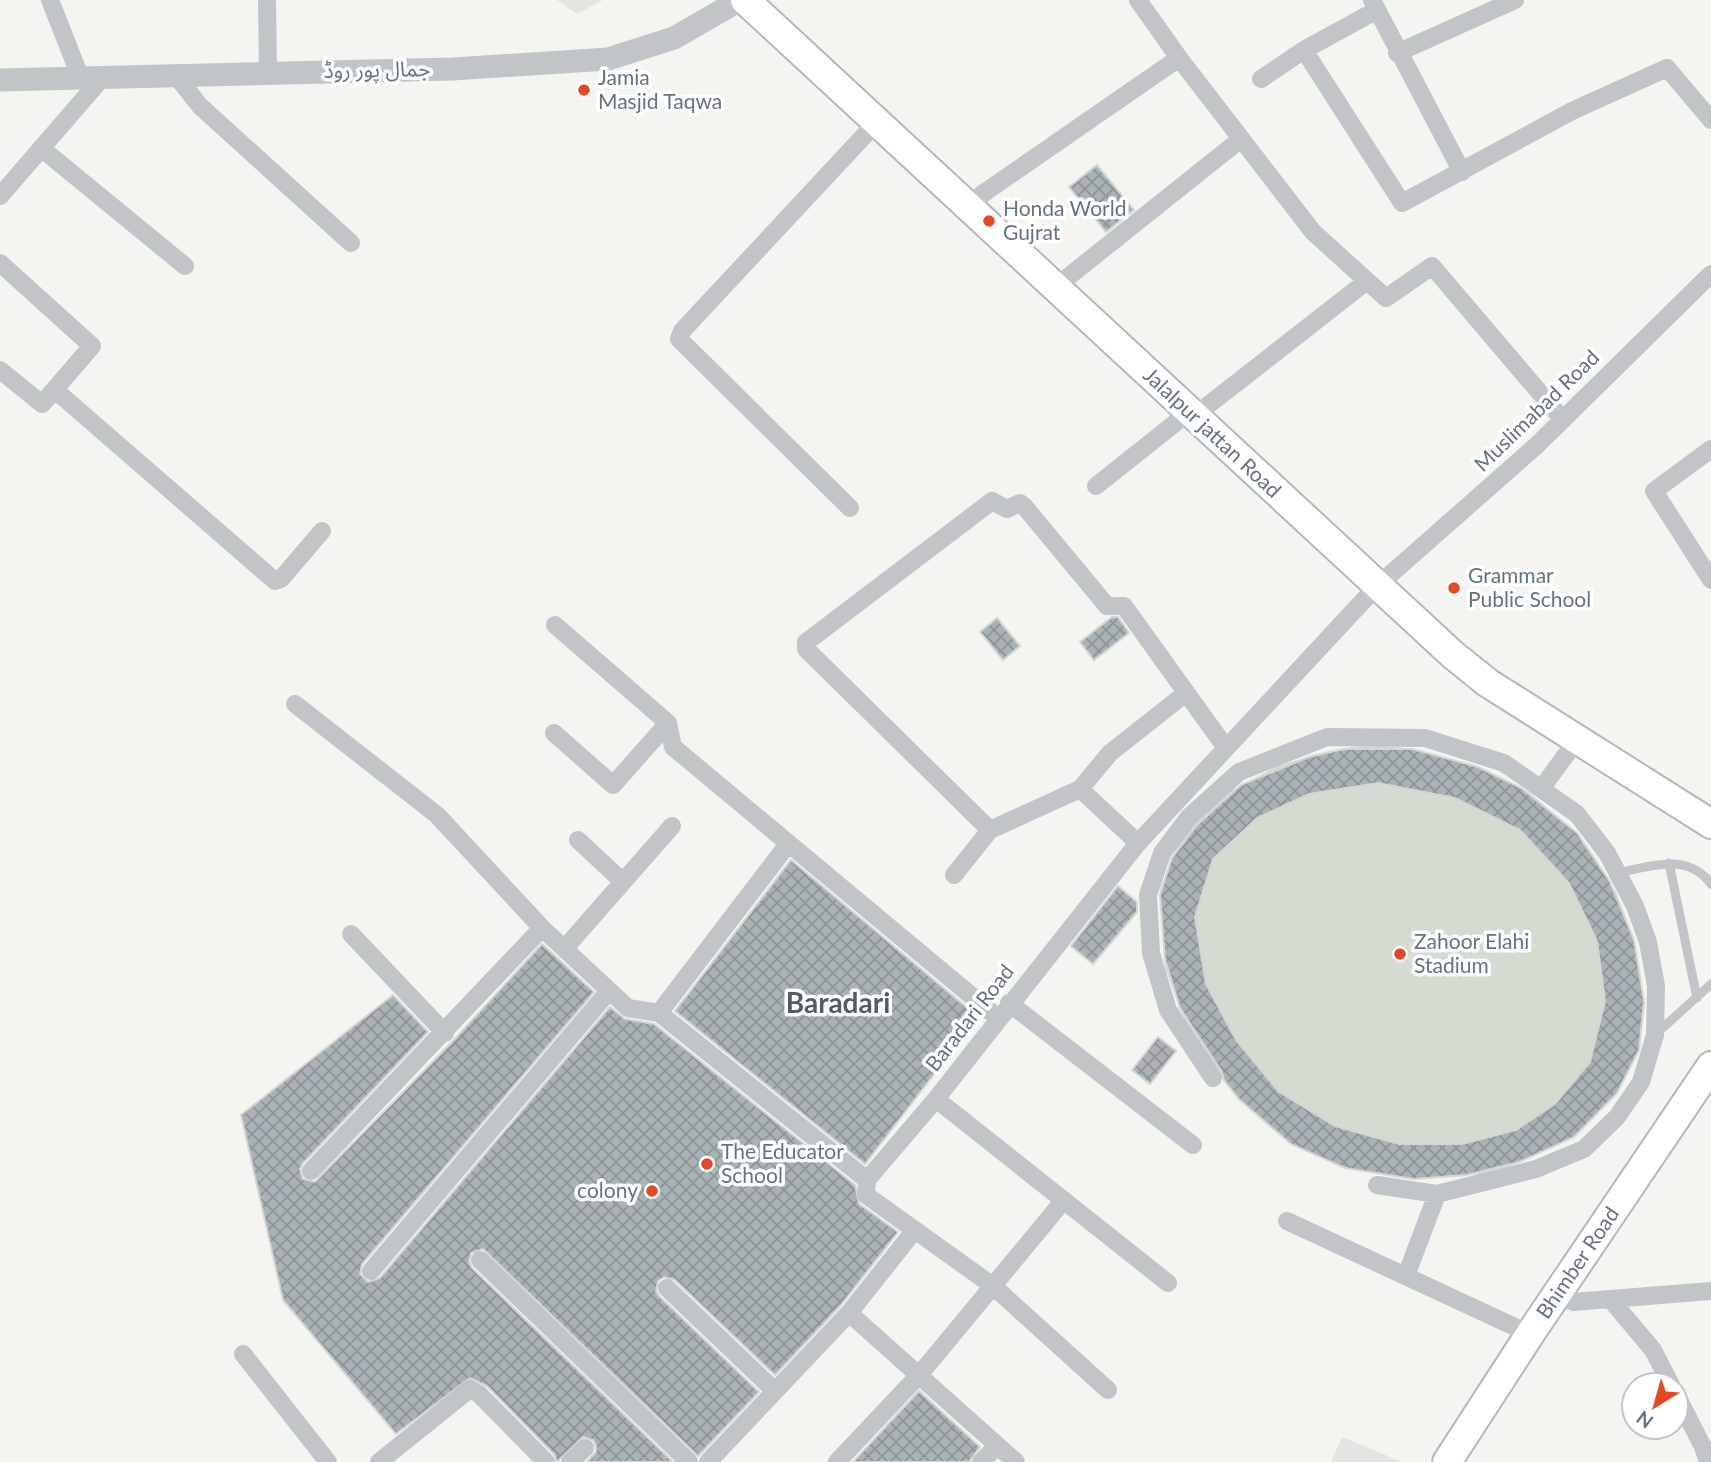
<svg xmlns="http://www.w3.org/2000/svg" width="1711" height="1462" font-family="Lato,'Noto Sans Arabic',sans-serif">
<style>
.built{fill:#e4e5e3}
.pitch{fill:#d5dbd1}
.building{fill:url(#building-cross-hatch);stroke:#d5d5d3;stroke-width:2;fill-rule:evenodd}
.lines{fill:none;stroke-linecap:round;stroke-linejoin:round}
.primary-casing{stroke:#b4b8bc;stroke-width:32}
.service{stroke:#c1c5c8;stroke-width:9}
.minor{stroke:#c1c5c8;stroke-width:18}
.tertiary{stroke:#c1c5c8;stroke-width:23}
.primary{stroke:#fff;stroke-width:28}
.poi-dot{fill:#e14a23;stroke:#fff;stroke-width:2.5}
.labels{text-anchor:middle;stroke-width:7;stroke-linejoin:round;paint-order:stroke}
.street-label{font-size:21px;fill:#637481;stroke:#fff}
.poi-label{font-size:21px;fill:#637481;stroke:#fff;text-anchor:start}
.district-label{font-size:28px;font-weight:bold;fill:#515d66;stroke:#fff}
</style>
<defs>
<pattern id="building-cross-hatch" width="8" height="8" patternUnits="userSpaceOnUse" patternTransform="scale(1.75)"><rect width="8" height="8" fill="#aab2b6"/><path d="M0 0l8 8M0 8l8-8" fill="none" stroke="#8e9599"/></pattern>
</defs>
<rect width="100%" height="100%" fill="#f4f4f0"/>
<path class="built" d="M 557,0 L 603,0 L 577,14 Z
M 1342,1437 L 1402,1462 L 1331,1462 Z"/>
<path class="pitch" d="M 1372,744 L 1413,749 L 1475,765 L 1530,793 L 1576,833 L 1616,892 L 1634,940 L 1639,1050 L 1617,1093 L 1574,1137 L 1494,1173 L 1411,1179 L 1345,1168 L 1291,1144 L 1239,1099 L 1194,1044 L 1165,968 L 1160,888 L 1180,839 L 1216,799 L 1277,766 L 1328,751 Z"/>
<path class="building" d="M 1097,165 L 1134,210 L 1106,232 L 1069,187 Z
M 1112,617 L 1118,617 L 1129,633 L 1094,660 L 1080,642 Z
M 997,618 L 1020,646 L 1003,660 L 980,632 Z
M 1344,749 L 1412,749 L 1478,767 L 1521,788 L 1577,833 L 1610,882 L 1634,940 L 1644,1002 L 1639,1050 L 1617,1093 L 1574,1137 L 1519,1162 L 1466,1175 L 1414,1179 L 1345,1168 L 1291,1144 L 1239,1099 L 1224,1080 L 1222,1072 L 1180,1008 L 1165,959 L 1160,895 L 1172,858 L 1197,825 L 1241,785 L 1309,757 ZM 1378,783 L 1455,798 L 1520,830 L 1569,883 L 1597,941 L 1605,1001 L 1590,1062 L 1555,1104 L 1516,1130 L 1462,1144 L 1399,1144 L 1335,1126 L 1278,1091 L 1236,1040 L 1206,984 L 1195,917 L 1213,859 L 1257,818 L 1309,794 Z
M 791,860 L 978,1017 L 865,1164 L 675,1011 Z
M 1118,886 L 1137,902 L 1137,912 L 1093,964 L 1071,946 Z
M 542,944 L 594,992 L 362,1264 L 360,1274 L 368,1282 L 380,1278 L 610,1007 L 625,1019 L 654,1024 L 855,1185 L 859,1204 L 898,1232 L 840,1306 L 775,1375 L 675,1280 L 664,1277 L 658,1281 L 656,1291 L 659,1296 L 759,1392 L 698,1456 L 483,1249 L 471,1253 L 469,1262 L 472,1268 L 673,1462 L 587,1462 L 596,1452 L 596,1446 L 593,1440 L 583,1437 L 557,1462 L 554,1454 L 487,1386 L 470,1378 L 396,1434 L 283,1300 L 241,1115 L 393,995 L 428,1032 L 303,1163 L 300,1169 L 303,1179 L 315,1182 L 453,1041 Z
M 1158,1037 L 1176,1051 L 1150,1084 L 1132,1070 Z
M 919,1391 L 980,1447 L 969,1462 L 853,1462 Z"/>
<g class="lines">
<defs>
<path id="primary" d="M 745,0 L 1452,654 L 1488,683 L 1711,824
M 1447,1462 L 1530,1334 L 1711,1066"/>
</defs>
<use href="#primary" class="primary-casing"/>
<path class="service" d="M 1669,863 L 1697,998
M 1618,873 C 1650,866 1688,852 1711,884
M 1656,1034 L 1711,984"/>
<path class="minor" d="M 50,0 L 81,79
M 267,0 L 268,72
M 1138,0 L 1179,58 L 1313,232 L 1386,298 L 1432,266 L 1563,420
M 1372,0 L 1462,172
M 1377,10 L 1304,50 L 1402,203 L 1572,111 L 1667,68 L 1711,120
M 1397,53 L 1515,0
M 177,77 L 200,106 L 351,243
M 1261,79 L 1304,50
M 41,148 L 185,266
M 981,195 L 1179,58
M 0,196 L 102,78
M 0,263 L 92,346 L 42,404 L 0,370
M 1068,277 L 1241,139
M 55,390 L 275,581 L 281,579 L 322,531
M 1207,406 L 1367,281
M 1711,449 L 1654,491 L 1711,580
M 1096,486 L 1189,412
M 850,508 L 679,339 L 682,331 L 876,123
M 555,625 L 668,723 L 673,747 L 998,1018
M 295,704 L 437,815 L 542,928 L 628,1008 L 659,1013 L 867,1180
M 554,733 L 613,785 L 668,723
M 1080,789 L 1110,753 L 1186,693
M 1541,789 L 1576,741
M 990,830 L 806,649 L 806,642 L 813,637 L 992,501 L 1007,509 L 1020,503 L 1024,506 L 1107,606 L 1124,606 L 1226,748
M 578,840 L 622,881
M 954,875 L 990,830 L 1080,789 L 1138,843
M 351,934 L 445,1033
M 565,948 L 672,826
M 1009,1003 L 1193,1145
M 659,1013 L 788,844
M 1213,1078 L 1168,1010 L 1151,953 L 1148,895 L 1162,853 L 1189,817 L 1239,772 L 1327,737 L 1425,738 L 1504,763 L 1577,814 L 1607,853 L 1635,906 L 1648,942 L 1656,986 L 1655,1035 L 1641,1082 L 1617,1117 L 1584,1149 L 1536,1169 L 1437,1194 L 1377,1185
M 936,1099 L 1168,1283
M 311,1171 L 542,928
M 1287,1221 L 1530,1334
M 480,1260 L 689,1462
M 371,1271 L 609,991
M 1406,1276 L 1437,1194
M 667,1288 L 775,1391
M 1611,1300 L 1653,1350 L 1671,1385
M 1573,1302 L 1711,1291
M 849,1313 L 1016,1462
M 243,1354 L 328,1462
M 1108,1390 L 993,1286 L 866,1195 L 867,1180 L 936,1099 L 1138,843 L 1376,587 L 1536,446 L 1711,274
M 1676,1394 L 1703,1447 L 1708,1462
M 379,1462 L 470,1389 L 479,1394 L 546,1462
M 570,1462 L 585,1448
M 708,1462 L 849,1313 L 914,1231
M 837,1462 L 920,1374 L 1064,1200
M 981,1462 L 996,1447"/>
<path class="tertiary" d="M 0,80 L 453,69 L 608,59 L 674,38 L 740,0"/>
<use href="#primary" class="primary"/>
</g>
<g class="poi-dot">
<circle cx="584" cy="90" r="7"/>
<circle cx="989" cy="221" r="7"/>
<circle cx="1454" cy="588" r="7"/>
<circle cx="1400" cy="954" r="7"/>
<circle cx="707" cy="1164" r="7"/>
<circle cx="652" cy="1191" r="7"/>
</g>
<g class="labels">
<g class="street-label">
<text transform="translate(377 70) rotate(-1)" y="7">جمال پور روڈ</text>
<text transform="translate(1537 411) rotate(-44)" y="7">Muslimabad Road</text>
<text transform="translate(1212 433) rotate(43)" y="7">Jalalpur jattan Road</text>
<text transform="translate(970 1018) rotate(-52)" y="7">Baradari Road</text>
<text transform="translate(1578 1263) rotate(-56)" y="7">Bhimber Road</text>
</g>
<g class="poi-label">
<text x="598" y="85">Jamia<tspan x="598" dy="24">Masjid Taqwa</tspan></text>
<text x="1003" y="216">Honda World<tspan x="1003" dy="24">Gujrat</tspan></text>
<text x="1468" y="583">Grammar<tspan x="1468" dy="24">Public School</tspan></text>
<text x="1414" y="949">Zahoor Elahi<tspan x="1414" dy="24">Stadium</tspan></text>
<text x="721" y="1159">The Educator<tspan x="721" dy="24">School</tspan></text>
<text x="638" y="1198" text-anchor="end">colony</text>
</g>
<g class="district-label">
<text x="838" y="1013">Baradari</text>
</g>
</g>
<g transform="translate(1655 1406) rotate(217)"><circle r="33" fill="#ffffff" stroke="#c1c7cd" stroke-width="2"/>
<path d="M0-5L12 26L0 18L-12 26Z" fill="#e14a23"/>
<text y="-10" font-size="19" font-weight="bold" text-anchor="middle" fill="#637481">N</text>
</g>
</svg>
